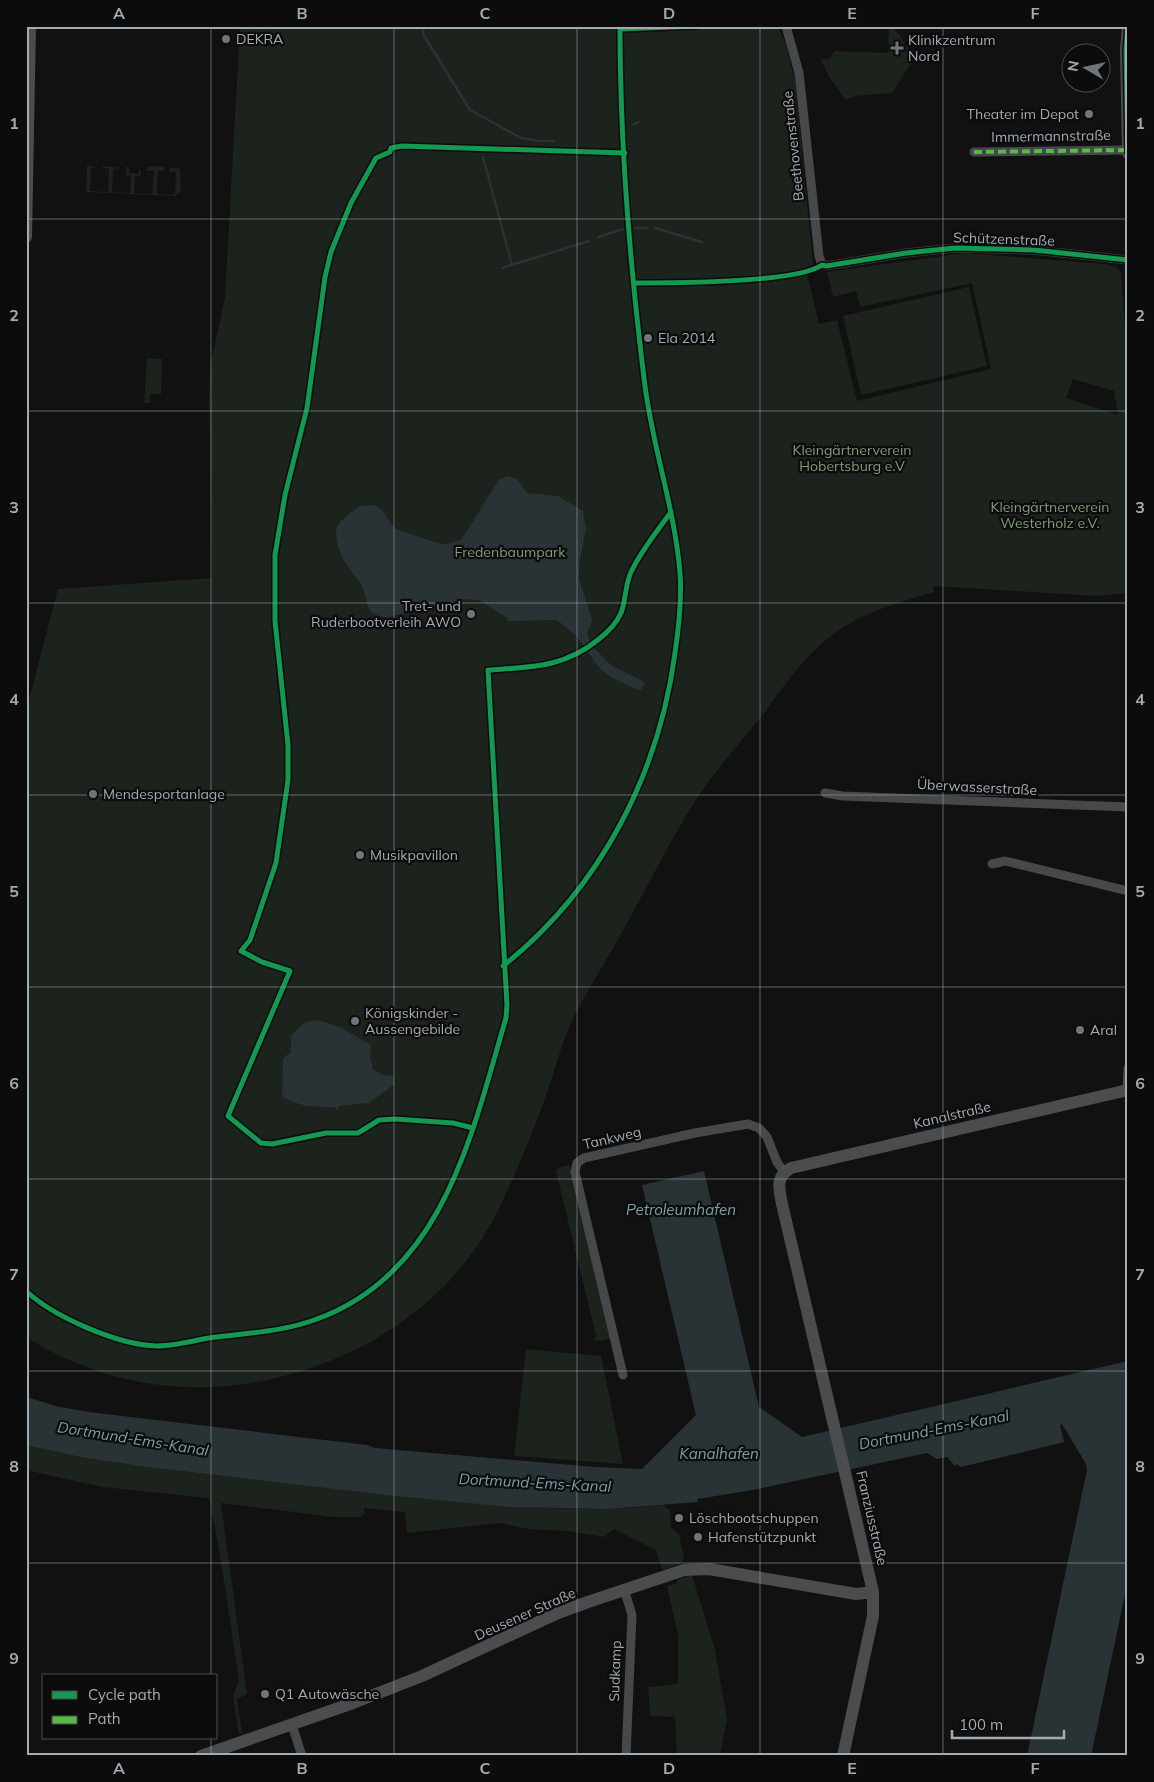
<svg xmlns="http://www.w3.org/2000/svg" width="1154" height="1782" font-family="Mulish,sans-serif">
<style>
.green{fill:#1c221c;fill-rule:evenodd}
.water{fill:#293336}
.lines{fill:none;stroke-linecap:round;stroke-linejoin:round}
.stream{stroke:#293336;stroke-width:2.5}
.street{stroke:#46484a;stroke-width:9}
.secondary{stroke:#4a4c4e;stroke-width:12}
.tram{stroke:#46484a;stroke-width:1}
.quiet{stroke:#58b947;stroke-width:4;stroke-dasharray:8 4;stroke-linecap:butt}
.cycleway-casing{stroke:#0c0c0d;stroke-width:8}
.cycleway{stroke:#139951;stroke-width:5}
.grid{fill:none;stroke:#a3abb2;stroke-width:1;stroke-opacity:0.55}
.poi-dot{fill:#70757a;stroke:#0c0c0d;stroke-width:2}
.labels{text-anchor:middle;stroke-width:4.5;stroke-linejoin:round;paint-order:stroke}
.poi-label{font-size:14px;fill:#a3abb2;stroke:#0c0c0d;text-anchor:start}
.street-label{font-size:14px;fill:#a3abb2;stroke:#0c0c0d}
.park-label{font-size:14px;fill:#809d7b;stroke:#0c0c0d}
.water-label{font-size:15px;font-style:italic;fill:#7ba0ac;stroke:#0c0c0d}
.neatline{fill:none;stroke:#a3abb2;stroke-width:2}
.grid-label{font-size:16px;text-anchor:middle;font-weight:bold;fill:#a3abb2}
</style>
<rect width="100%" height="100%" fill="#111112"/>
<path class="green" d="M 240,26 L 778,26 L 786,45 L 795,81 L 813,264 L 807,274 L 819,324 L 837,320 L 857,401 L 991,369 L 972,283 L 860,307 L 856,291 L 833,297 L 827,272 L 965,253 L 1104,264 L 1116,267 L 1121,271 L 1128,375 L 1128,593 L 1097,596 L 933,586 L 934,592 C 897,603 862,612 831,636 C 802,658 783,688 761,717 C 739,744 714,772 695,801 C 668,845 645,891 620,936 C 604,965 585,993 571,1023 C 561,1045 555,1070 547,1093 C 533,1132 517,1172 498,1210 C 450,1309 349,1369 244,1384 C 167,1395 91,1378 26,1337 L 26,711 L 58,589 L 212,578 L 209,395 L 210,367 L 225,297 ZM 1073,379 L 1114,391 L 1118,415 L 1066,398 Z
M 889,26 L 898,33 L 909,50 L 914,50 L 917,54 L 892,93 L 855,96 L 846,100 L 829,77 L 821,60 L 830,58 L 834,51 L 888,53 Z
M 87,166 L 97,167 L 91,168 L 90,191 L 108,192 L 109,169 L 103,168 L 103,166 L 120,168 L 113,169 L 112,192 L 130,193 L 131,176 L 126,175 L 126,167 L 129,167 L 129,173 L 138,174 L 140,167 L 141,176 L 135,176 L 134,193 L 152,194 L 154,171 L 147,171 L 148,166 L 164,167 L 164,171 L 158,171 L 157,194 L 175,195 L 176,172 L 169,172 L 170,167 L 180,169 L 181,192 L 175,196 L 86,192 Z
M 969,287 L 987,366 L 861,395 L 843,316 Z
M 147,358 L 162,359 L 161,394 L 150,394 L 150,403 L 144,403 Z
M 570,1165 L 610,1338 L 603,1341 L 594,1340 L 596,1336 L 556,1171 L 560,1167 Z
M 526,1349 L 601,1356 L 623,1464 L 514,1456 Z
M 26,1445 C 132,1468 240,1478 348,1489 C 453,1501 557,1516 663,1505 L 670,1510 L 671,1527 L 679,1534 L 684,1559 L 680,1564 L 662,1570 L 656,1550 L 614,1529 L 604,1537 L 568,1531 L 528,1529 L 499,1523 L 407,1533 L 405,1512 L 364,1508 L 365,1515 L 362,1514 L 362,1517 L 334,1517 L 221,1503 L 247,1694 L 237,1699 L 242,1733 L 239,1734 L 233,1696 L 239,1680 L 219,1549 L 209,1498 L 102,1487 L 26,1470 Z
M 692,1575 L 715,1650 L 727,1719 L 720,1756 L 677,1756 L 675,1717 L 650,1716 L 648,1687 L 678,1684 L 678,1635 L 667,1586 L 676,1584 L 677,1580 Z"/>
<path class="water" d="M 509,476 L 517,479 L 527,493 L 558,496 L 583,511 L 586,529 L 579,565 L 579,579 L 592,619 L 587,634 L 593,647 L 612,666 L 645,682 L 641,690 C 625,685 603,675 594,661 C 585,646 572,629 556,620 L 507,621 L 508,618 L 479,600 L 465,599 L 388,617 C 362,618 370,596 359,581 C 344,561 337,555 336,529 L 341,521 L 359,506 L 375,505 L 383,511 L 388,520 L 396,529 L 437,543 L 447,544 L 462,539 L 495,486 L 500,479 Z
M 318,1020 L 340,1027 L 371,1045 L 370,1057 L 373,1069 L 383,1075 L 392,1076 L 395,1084 L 369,1103 L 339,1106 L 337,1110 L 335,1107 C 316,1107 297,1107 282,1096 L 283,1058 L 291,1052 L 291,1036 L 305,1022 Z
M 704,1171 L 759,1407 L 802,1437 L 1128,1361 L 1128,1580 L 1091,1756 L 1027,1756 L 1087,1470 L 1085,1462 L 1062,1424 L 1060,1426 L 1064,1442 L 961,1467 L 957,1464 L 955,1466 L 947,1457 L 937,1459 L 927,1453 L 753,1490 L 697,1499 L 698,1502 L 607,1509 L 511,1507 L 387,1495 L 148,1467 L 81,1457 L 26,1445 L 26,1397 L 60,1407 L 88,1412 L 367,1445 L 375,1448 L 595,1467 L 642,1469 L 696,1415 L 642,1185 Z"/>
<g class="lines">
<path class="stream" d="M 424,26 L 423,34 L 470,110 L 521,138 L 540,141 L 554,141
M 483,157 L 512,265
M 635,228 L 647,228
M 655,228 L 702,242
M 598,237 L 623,229
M 502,268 L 589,241"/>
<path class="street" d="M 786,26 L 799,73 L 819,256 L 822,265 L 826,266 L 906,253 L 955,248 L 1034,250 L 1128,260
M 974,152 L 1128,150
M 825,793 L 843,796 L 1128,807
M 992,864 L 1005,861 L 1128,891
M 1127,1090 L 1128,1068
M 623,1375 L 575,1172 L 577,1163 L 584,1158 L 695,1133 L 748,1124 L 759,1128 L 767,1137 L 777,1162 L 784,1172
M 624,1589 L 632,1615 L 626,1756
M 292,1725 L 302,1756"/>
<path class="secondary" d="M 1128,26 L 1126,50 L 1128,153
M 26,237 L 30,26
M 201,1756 L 353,1703 L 422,1676 L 558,1613 L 588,1602 L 684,1570 L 709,1569 L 856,1594 L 873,1592
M 843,1756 L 873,1616 L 873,1592 L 782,1204 C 779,1188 775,1177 791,1168 L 1128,1090"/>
<path class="tram" d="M 632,125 L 639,122"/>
<path class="quiet" d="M 974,152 L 1128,150"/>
<defs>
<path id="cycleway" d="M 1128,26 L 1126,50 L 1128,153
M 620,29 L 696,26
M 634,283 C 670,283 797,283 822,265 L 826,266 L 906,253 L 955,248 L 1034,250 L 1128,260
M 503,966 C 600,889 659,774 675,653 C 679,626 682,600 680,573 C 675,510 653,449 645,386 C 630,267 620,146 620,26
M 473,1128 L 453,1123 L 395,1119 L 379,1120 L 358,1133 L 326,1133 L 272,1144 L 261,1143 L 228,1116 L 290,971 L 262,962 L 241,951 L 250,940 L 276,863 L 288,780 L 288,745 L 275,621 L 275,555 L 285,495 L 307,408 L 325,277 L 331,252 L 351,203 L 376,158 L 390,152 L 391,148 L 402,146 L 625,153
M 26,1291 C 54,1317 118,1345 157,1346 C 174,1346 192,1341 209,1338 C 245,1333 283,1332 317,1319 C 444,1273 472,1133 506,1018 L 507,1005 L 488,670 C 531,667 564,668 599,639 C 608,632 616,624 621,613 C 626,600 625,585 631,572 C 641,551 657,531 671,512"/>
</defs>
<use href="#cycleway" class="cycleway-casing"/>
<use href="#cycleway" class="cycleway"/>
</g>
<path class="grid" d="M 211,26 L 211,1676M 394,26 L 394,1756M 577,26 L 577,1756M 760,26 L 760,1756M 943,26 L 943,1756M 26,219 L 1128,219M 26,411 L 1128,411M 26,603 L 1128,603M 26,795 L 1128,795M 26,987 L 1128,987M 26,1179 L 1128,1179M 26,1371 L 1128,1371M 26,1563 L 1128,1563M 211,1738 L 211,1756"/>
<g class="poi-dot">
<circle cx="226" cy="39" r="5"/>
<path d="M894.5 40.5h5v5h5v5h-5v5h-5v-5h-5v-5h5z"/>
<circle cx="1089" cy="114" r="5"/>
<circle cx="648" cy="338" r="5"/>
<circle cx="471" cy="614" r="5"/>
<circle cx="93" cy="794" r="5"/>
<circle cx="360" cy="855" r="5"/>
<circle cx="355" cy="1021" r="5"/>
<circle cx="1080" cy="1030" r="5"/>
<circle cx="679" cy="1518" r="5"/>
<circle cx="698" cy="1537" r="5"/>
<circle cx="265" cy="1694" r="5"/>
</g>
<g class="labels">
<g class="poi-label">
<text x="236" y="44">DEKRA</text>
<text x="908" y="45">Klinikzentrum<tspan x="908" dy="16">Nord</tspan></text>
<text x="1079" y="119" text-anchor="end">Theater im Depot</text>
<text x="658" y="343">Ela 2014</text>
<text x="461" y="611" text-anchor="end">Tret- und<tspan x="461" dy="16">Ruderbootverleih AWO</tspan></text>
<text x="103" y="799">Mendesportanlage</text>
<text x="370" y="860">Musikpavillon</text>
<text x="365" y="1018">Königskinder -<tspan x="365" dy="16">Aussengebilde</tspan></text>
<text x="1090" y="1035">Aral</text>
<text x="689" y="1523">Löschbootschuppen</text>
<text x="708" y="1542">Hafenstützpunkt</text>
<text x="275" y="1699">Q1 Autowäsche</text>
</g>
<g class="street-label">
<text transform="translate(1051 136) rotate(-1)" y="5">Immermannstraße</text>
<text transform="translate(793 146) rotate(-96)" y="5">Beethovenstraße</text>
<text transform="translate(1004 239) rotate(2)" y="5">Schützenstraße</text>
<text transform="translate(977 787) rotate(3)" y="5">Überwasserstraße</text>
<text transform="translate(952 1115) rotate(-13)" y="5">Kanalstraße</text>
<text transform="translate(612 1138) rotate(-13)" y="5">Tankweg</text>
<text transform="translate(872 1518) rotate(77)" y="5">Franziusstraße</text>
<text transform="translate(525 1614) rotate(-24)" y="5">Deusener Straße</text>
<text transform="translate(615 1671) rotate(-88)" y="5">Sudkamp</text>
</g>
<g class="park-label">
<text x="852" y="455">Kleingärtnerverein<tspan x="852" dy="16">Hobertsburg e.V</tspan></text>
<text x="1050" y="512">Kleingärtnerverein<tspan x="1050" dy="16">Westerholz e.V.</tspan></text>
<text x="510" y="557">Fredenbaumpark</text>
</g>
<g class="water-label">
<text x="681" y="1215">Petroleumhafen</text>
<text transform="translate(934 1430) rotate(-11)" y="5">Dortmund-Ems-Kanal</text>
<text transform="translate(133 1439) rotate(9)" y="5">Dortmund-Ems-Kanal</text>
<text x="719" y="1459">Kanalhafen</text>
<text transform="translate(535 1483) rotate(3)" y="5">Dortmund-Ems-Kanal</text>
</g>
</g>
<rect width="1154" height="1782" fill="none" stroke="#0c0c0d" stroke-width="55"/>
<rect x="42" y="1674" width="175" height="65" fill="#0c0c0d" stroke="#484c4f"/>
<rect x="52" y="1691" width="25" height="8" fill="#139951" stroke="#484c4f"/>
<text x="88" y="1700" font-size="15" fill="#a3abb2">Cycle path</text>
<rect x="52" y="1716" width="25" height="8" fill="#58b947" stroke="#484c4f"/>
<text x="88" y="1724" font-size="15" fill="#a3abb2">Path</text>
<g transform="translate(1086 68) rotate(279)"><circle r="24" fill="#0c0c0d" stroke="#484c4f"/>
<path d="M0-4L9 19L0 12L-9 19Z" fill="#70757a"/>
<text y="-8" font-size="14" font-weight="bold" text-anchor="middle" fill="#a3abb2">N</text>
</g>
<path d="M952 1730v8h112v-8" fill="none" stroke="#a3abb2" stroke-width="2.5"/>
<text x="959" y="1730" font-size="15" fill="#a3abb2" stroke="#0c0c0d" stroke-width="4" paint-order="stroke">100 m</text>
<rect x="28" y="28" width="1098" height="1726" class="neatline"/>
<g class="grid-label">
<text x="119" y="19">A</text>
<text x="302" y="19">B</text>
<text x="485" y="19">C</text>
<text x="669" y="19">D</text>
<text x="852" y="19">E</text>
<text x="1035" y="19">F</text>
<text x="14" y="129">1</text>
<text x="1140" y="129">1</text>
<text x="14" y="321">2</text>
<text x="1140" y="321">2</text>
<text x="14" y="513">3</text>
<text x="1140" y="513">3</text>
<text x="14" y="705">4</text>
<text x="1140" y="705">4</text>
<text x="14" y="897">5</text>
<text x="1140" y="897">5</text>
<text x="14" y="1089">6</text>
<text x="1140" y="1089">6</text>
<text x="14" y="1280">7</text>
<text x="1140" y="1280">7</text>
<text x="14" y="1472">8</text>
<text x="1140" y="1472">8</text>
<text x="14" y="1664">9</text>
<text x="1140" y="1664">9</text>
<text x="119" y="1774">A</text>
<text x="302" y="1774">B</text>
<text x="485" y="1774">C</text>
<text x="669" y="1774">D</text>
<text x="852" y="1774">E</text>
<text x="1035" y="1774">F</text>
</g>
</svg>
